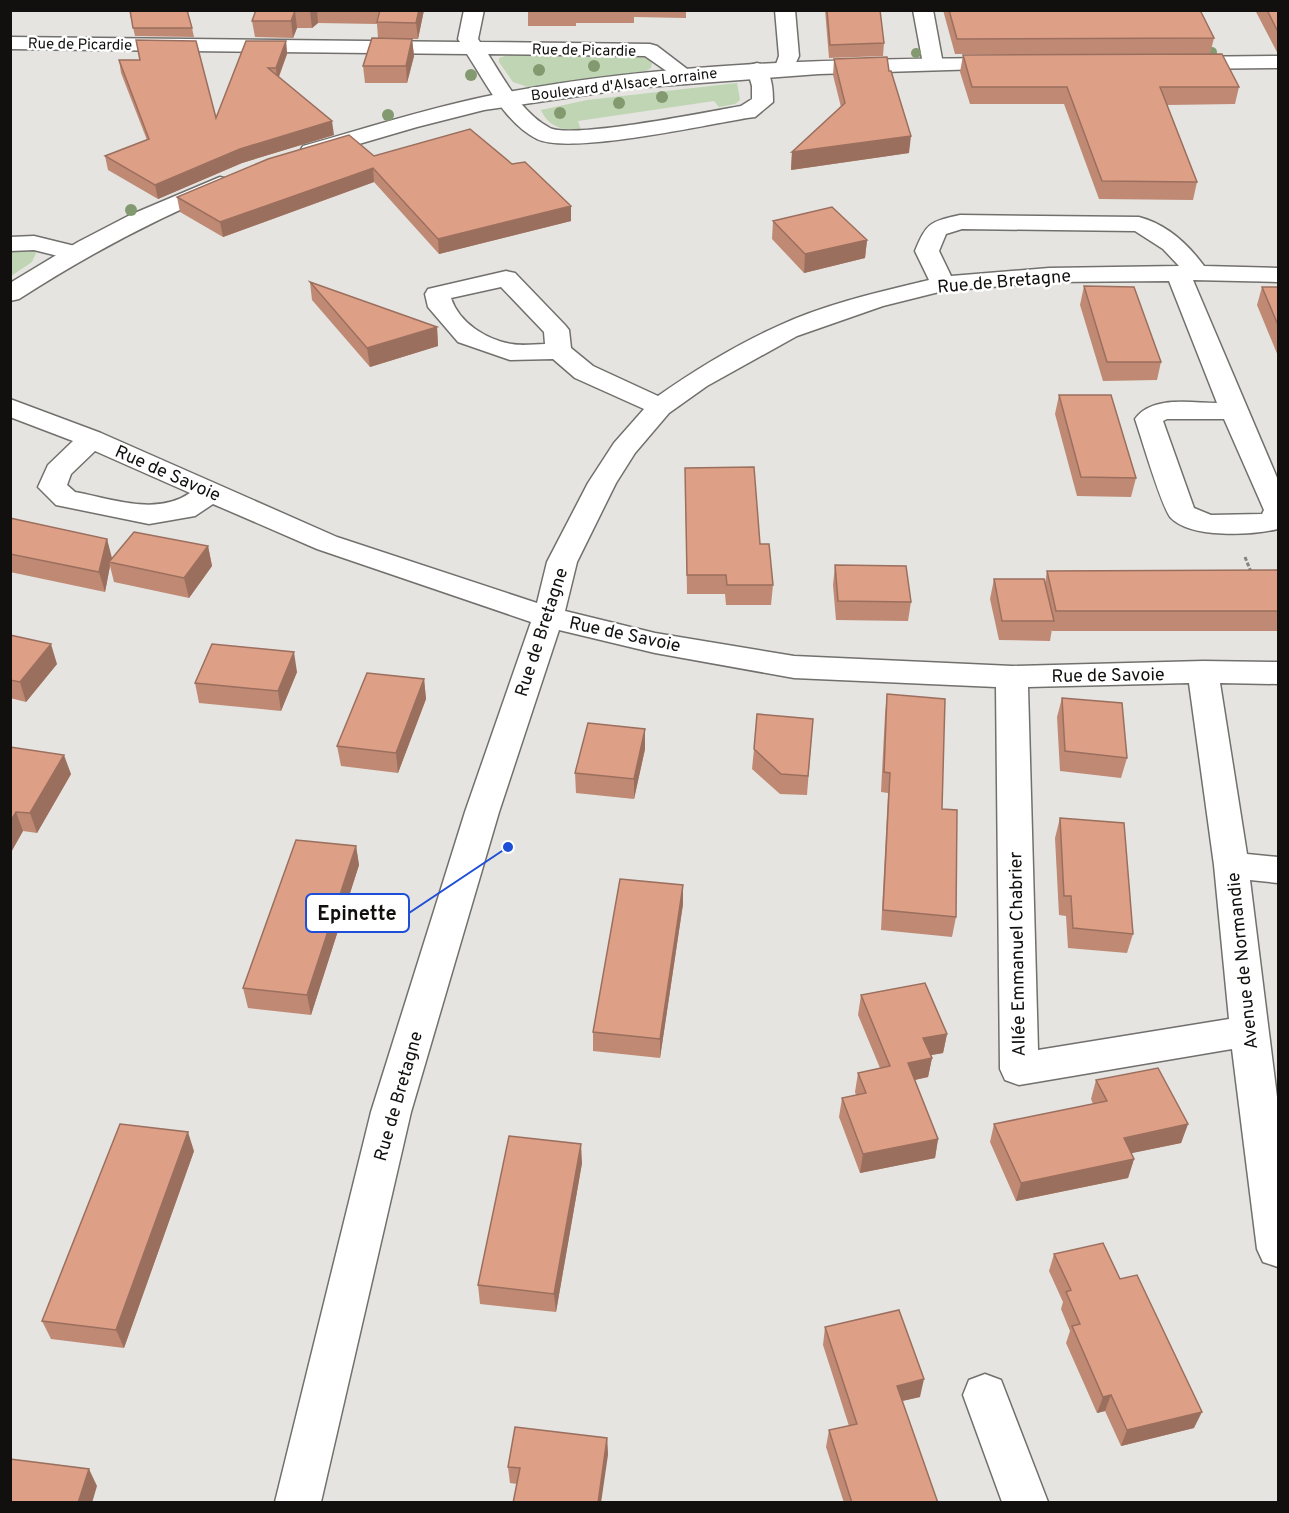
<svg xmlns="http://www.w3.org/2000/svg" width="1289" height="1513" font-family="Overpass,sans-serif">
<style>
.green{fill:#bfd5b4}
.lines{fill:none;stroke-linecap:round;stroke-linejoin:round}
.minor-casing{stroke:#71706d;stroke-width:3}
.major-casing{stroke:#71706d;stroke-width:3}
.path{stroke:#848380;stroke-width:3;stroke-dasharray:4 2;stroke-linecap:butt}
.minor{fill:#fff;fill-rule:evenodd}
.major{fill:#fff;fill-rule:evenodd}
.tree{fill:#83996f}
.wall{fill:#bf8974}
.shaded-wall{fill:#9b6f5e}
.building{fill:#de9f87;stroke:#9b6f5e;stroke-width:1.5}
.labels{text-anchor:middle;stroke-width:5;stroke-linejoin:round;paint-order:stroke}
.far-street-label{font-size:15px;fill:#11100f;stroke:#fff}
.street-label{font-size:18px;fill:#11100f;stroke:#fff}
.leader{fill:none;stroke:#1d4ed8;stroke-width:2}
.callout-dot{fill:#1d4ed8;stroke:#fff;stroke-width:2}
.callout{fill:#fff;stroke:#1d4ed8;stroke-width:2}
.callout-label{font-size:20px;text-anchor:middle;font-weight:bold;fill:#11100f}
</style>
<rect width="100%" height="100%" fill="#e5e4e0"/>
<path class="green" d="M 512,54 L 641,56 L 648,59 L 652,63 L 651,68 L 646,71 L 528,87 L 513,82 L 499,62 L 499,58 Z
M 737,83 L 740,100 L 735,104 L 719,107 L 714,101 L 578,121 L 581,130 C 563,130 549,128 541,110 L 587,100 Z
M 11,248 L 38,249 L 32,262 L 11,276 Z"/>
<g class="lines">
<defs>
<path id="minor" d="M 464,10 L 484,10 L 478,39 L 480,42 L 650,44 L 657,46 L 695,75 L 692,79 L 685,81 L 678,79 L 645,56 L 488,54 C 504,79 522,114 550,128 C 573,139 707,112 741,106 L 752,99 L 752,86 L 747,69 L 750,65 L 757,63 L 764,65 C 772,77 773,88 773,102 L 755,117 L 747,118 C 706,125 568,155 537,139 C 505,123 486,83 467,54 L 10,49 L 10,37 L 460,42 L 458,39 Z
M 775,10 L 795,10 L 799,56 L 792,71 L 785,73 L 778,71 L 775,67 L 779,56 Z
M 913,10 L 933,10 L 943,64 L 940,68 L 933,70 L 926,68 L 923,64 Z
M 960,215 L 1139,217 C 1166,224 1188,244 1204,266 L 1278,268 L 1278,282 L 1193,280 L 1278,480 L 1278,529 C 1252,535 1192,539 1171,518 C 1162,509 1141,436 1135,419 C 1152,395 1192,403 1217,403 L 1169,281 L 1049,282 L 943,291 L 883,306 L 797,336 L 707,386 L 669,413 L 635,453 L 616,483 L 577,562 L 565,611 L 655,633 L 794,656 L 1012,666 L 1203,661 L 1278,662 L 1278,684 L 1220,683 L 1247,854 L 1278,857 L 1278,883 L 1250,880 L 1278,1105 L 1278,1267 L 1263,1262 L 1257,1249 L 1232,1049 L 1019,1085 L 1005,1080 L 1000,1069 L 996,687 L 794,678 L 655,653 L 559,630 L 499,812 L 411,1112 L 321,1502 L 275,1502 L 371,1112 L 465,812 L 531,622 L 317,549 L 213,504 L 195,516 L 149,524 L 56,505 L 38,487 L 48,465 L 73,441 L 10,417 L 10,399 L 101,433 L 337,537 L 537,603 L 547,562 L 588,483 L 614,443 L 644,409 L 575,378 L 553,359 L 510,360 L 458,342 L 428,307 L 425,294 L 428,289 L 506,271 L 515,273 L 565,325 L 569,330 L 571,348 L 593,366 L 658,396 C 695,370 736,345 778,326 C 825,304 879,292 929,280 L 915,251 C 927,222 930,222 960,215 ZM 962,229 L 1135,231 L 1163,249 L 1179,266 L 1049,268 L 951,276 L 939,251 L 946,234 ZM 501,287 L 544,332 L 545,344 C 535,344 522,346 512,344 C 487,340 459,323 451,298 ZM 1167,419 L 1224,419 L 1264,510 L 1262,514 L 1211,515 L 1194,508 L 1163,421 ZM 95,451 L 190,493 C 156,516 113,499 75,492 L 67,485 L 71,474 ZM 1189,683 L 1214,865 L 1229,1019 L 1038,1050 L 1028,687 Z
M 34,236 L 83,248 L 86,253 L 83,258 L 74,260 L 34,250 L 10,251 L 10,237 Z
M 985,1374 L 1001,1380 L 1048,1502 L 1002,1502 L 963,1395 L 969,1380 Z"/>
<path id="major" d="M 1278,56 L 1278,68 L 1181,69 L 1174,67 L 1171,63 L 1174,59 L 1181,57 Z
M 1007,58 L 1014,60 L 1017,64 L 1014,68 L 819,74 L 633,88 L 484,110 L 417,127 L 311,158 L 303,156 L 300,151 L 303,146 C 363,129 422,110 483,97 C 654,62 832,59 1007,58 Z
M 220,177 L 228,179 L 231,184 L 228,189 C 154,219 86,256 19,299 L 10,301 L 10,283 L 78,242 L 130,215 Z"/>
</defs>
<use href="#minor" class="minor-casing"/>
<use href="#major" class="major-casing"/>
<path class="path" d="M 1245,557 L 1251,572"/>
<use href="#minor" class="minor"/>
<use href="#major" class="major"/>
</g>
<g class="tree">
<circle cx="1212" cy="52" r="5"/>
<circle cx="916" cy="53" r="5"/>
<circle cx="594" cy="66" r="6"/>
<circle cx="539" cy="70" r="6"/>
<circle cx="471" cy="75" r="6"/>
<circle cx="662" cy="97" r="6"/>
<circle cx="619" cy="103" r="6"/>
<circle cx="560" cy="113" r="6"/>
<circle cx="388" cy="115" r="6"/>
<circle cx="131" cy="210" r="6"/>
</g>
<path class="wall" d="M 129,10 L 192,28 L 194,37 L 135,36 Z
M 256,10 L 424,10 L 418,39 L 412,39 L 414,56 L 407,83 L 365,83 L 363,66 L 378,38 L 377,24 L 318,23 L 312,28 L 297,28 L 293,38 L 255,37 L 252,21 Z
M 528,10 L 686,10 L 686,18 L 634,17 L 634,23 L 576,23 L 576,26 L 528,26 Z
M 825,10 L 880,10 L 884,43 L 883,56 L 829,58 Z
M 943,10 L 1204,10 L 1201,12 L 1214,38 L 1210,54 L 955,54 Z
M 1255,10 L 1278,10 L 1278,54 Z
M 286,41 L 287,54 L 279,77 L 334,135 L 242,163 L 158,199 L 108,170 L 105,156 L 147,140 L 121,73 L 119,60 L 216,118 Z
M 963,55 L 1239,87 L 1235,104 L 1167,105 L 1197,182 L 1193,200 L 1099,199 L 1064,104 L 970,104 L 960,72 Z
M 834,59 L 889,71 L 909,153 L 791,170 L 792,152 L 841,107 L 833,75 Z
M 374,156 L 571,221 L 439,254 L 374,182 L 223,237 L 180,212 L 177,197 Z
M 773,221 L 867,240 L 865,258 L 804,273 L 772,239 Z
M 310,282 L 437,327 L 438,346 L 370,367 L 312,300 Z
M 1084,286 L 1161,362 L 1157,380 L 1103,381 L 1080,305 Z
M 1262,287 L 1278,287 L 1278,356 L 1257,305 Z
M 1059,395 L 1136,478 L 1131,497 L 1077,496 L 1055,414 Z
M 685,468 L 760,544 L 773,585 L 771,605 L 726,605 L 725,594 L 687,594 Z
M 10,518 L 107,539 L 111,559 L 208,546 L 212,566 L 189,598 L 114,582 L 110,566 L 105,592 L 10,572 Z
M 835,565 L 911,602 L 908,621 L 836,620 L 833,585 Z
M 1278,570 L 1278,631 L 1052,631 L 1052,629 L 1050,641 L 999,640 L 990,599 L 994,579 L 1045,583 L 1047,571 Z
M 10,635 L 57,664 L 26,702 L 10,698 Z
M 297,672 L 281,711 L 199,703 L 195,683 Z
M 424,679 L 426,699 L 398,773 L 341,766 L 337,746 Z
M 887,694 L 942,809 L 956,917 L 952,937 L 881,930 L 888,793 L 881,792 L 885,714 Z
M 1062,698 L 1127,758 L 1121,778 L 1060,771 L 1057,717 Z
M 813,719 L 807,795 L 780,794 L 752,769 L 754,749 Z
M 10,747 L 71,774 L 37,833 L 23,831 L 10,854 Z
M 645,749 L 634,799 L 576,793 L 575,773 Z
M 1060,818 L 1133,934 L 1127,953 L 1068,948 L 1066,916 L 1059,915 L 1055,838 Z
M 356,846 L 359,865 L 311,1015 L 248,1008 L 243,988 Z
M 683,885 L 683,904 L 660,1058 L 593,1051 L 593,1032 Z
M 861,995 L 947,1034 L 943,1053 L 931,1055 L 932,1058 L 928,1077 L 915,1080 L 938,1139 L 935,1158 L 860,1173 L 839,1117 L 842,1098 L 856,1095 L 855,1092 L 858,1073 L 880,1068 L 858,1015 Z
M 1096,1080 L 1188,1124 L 1181,1143 L 1131,1153 L 1134,1159 L 1128,1178 L 1016,1201 L 990,1142 L 994,1124 L 1093,1104 L 1091,1099 Z
M 194,1151 L 124,1348 L 51,1339 L 42,1321 Z
M 582,1163 L 556,1312 L 480,1304 L 478,1285 Z
M 1054,1254 L 1120,1279 L 1194,1428 L 1121,1446 L 1105,1411 L 1097,1413 L 1066,1343 L 1070,1331 L 1061,1309 L 1063,1302 L 1049,1271 Z
M 825,1327 L 920,1397 L 902,1401 L 938,1503 L 844,1503 L 826,1447 L 829,1430 L 849,1426 L 823,1345 Z
M 607,1438 L 608,1455 L 517,1484 L 510,1483 L 508,1467 Z"/>
<path class="shaded-wall" d="M 311,10 L 317,10 L 318,23 L 312,28 L 310,11 Z
M 419,10 L 424,10 L 418,39 L 416,23 Z
M 295,11 L 297,28 L 293,38 L 291,21 Z
M 412,39 L 414,56 L 407,83 L 406,66 Z
M 286,41 L 287,54 L 277,81 L 276,68 Z
M 332,121 L 334,135 L 242,163 L 158,199 L 155,185 L 240,149 Z
M 911,136 L 909,153 L 791,170 L 792,152 Z
M 373,168 L 374,182 L 223,237 L 220,222 Z
M 571,206 L 571,221 L 439,254 L 438,239 Z
M 867,240 L 865,258 L 804,273 L 805,254 Z
M 437,327 L 438,346 L 370,367 L 367,348 Z
M 107,539 L 112,558 L 111,563 L 109,562 L 110,566 L 105,592 L 99,572 Z
M 208,546 L 212,566 L 189,598 L 184,578 Z
M 51,644 L 57,664 L 26,702 L 20,682 Z
M 294,652 L 297,672 L 281,711 L 278,691 Z
M 424,679 L 426,699 L 398,773 L 396,753 Z
M 645,729 L 645,749 L 634,799 L 634,779 Z
M 64,755 L 71,774 L 37,833 L 30,813 Z
M 16,812 L 23,831 L 10,854 L 10,822 Z
M 356,846 L 359,865 L 311,1015 L 307,995 Z
M 683,885 L 683,904 L 660,1058 L 660,1039 Z
M 947,1034 L 943,1053 L 920,1057 L 923,1038 Z
M 932,1058 L 928,1077 L 905,1082 L 908,1063 Z
M 1188,1124 L 1181,1143 L 1118,1156 L 1124,1138 Z
M 188,1132 L 194,1151 L 124,1348 L 116,1330 Z
M 938,1139 L 935,1158 L 860,1173 L 863,1154 Z
M 581,1144 L 582,1163 L 556,1312 L 554,1294 Z
M 1134,1159 L 1128,1178 L 1016,1201 L 1021,1183 Z
M 924,1379 L 920,1397 L 893,1403 L 897,1386 Z
M 1111,1395 L 1105,1411 L 1097,1413 L 1103,1397 Z
M 1202,1412 L 1194,1428 L 1121,1446 L 1127,1430 Z
M 607,1438 L 608,1455 L 601,1503 L 598,1503 Z
M 89,1469 L 97,1486 L 92,1503 L 78,1503 Z"/>
<path class="building" d="M 130,10 L 187,10 L 192,28 L 133,28 Z
M 256,10 L 311,10 L 310,11 L 295,11 L 291,21 L 252,21 Z
M 380,10 L 419,10 L 416,23 L 377,22 Z
M 827,10 L 880,10 L 884,43 L 830,45 Z
M 949,10 L 1200,10 L 1214,38 L 957,39 Z
M 1267,10 L 1278,10 L 1278,32 Z
M 372,38 L 412,39 L 406,66 L 363,66 Z
M 136,40 L 196,41 L 216,118 L 246,41 L 286,41 L 276,68 L 268,68 L 332,121 L 240,149 L 155,185 L 105,156 L 149,139 L 119,60 L 140,60 Z
M 1222,54 L 1239,87 L 1160,87 L 1197,182 L 1102,181 L 1067,87 L 972,87 L 963,55 Z
M 887,57 L 889,71 L 891,71 L 911,136 L 792,152 L 845,103 L 834,59 Z
M 470,129 L 512,164 L 525,162 L 571,206 L 438,239 L 373,168 L 220,222 L 177,197 L 268,159 L 349,135 L 374,156 Z
M 832,207 L 867,240 L 805,254 L 773,221 Z
M 310,282 L 437,327 L 367,348 Z
M 1084,286 L 1134,287 L 1161,362 L 1107,362 Z
M 1262,287 L 1278,287 L 1278,325 Z
M 1059,395 L 1111,395 L 1136,478 L 1081,477 Z
M 754,467 L 760,544 L 769,544 L 773,585 L 727,585 L 726,575 L 687,575 L 685,468 Z
M 10,518 L 107,539 L 99,572 L 10,554 Z
M 134,532 L 208,546 L 184,578 L 109,562 Z
M 835,565 L 906,566 L 911,602 L 838,601 Z
M 1278,570 L 1278,611 L 1056,611 L 1047,571 Z
M 994,579 L 1044,579 L 1054,621 L 1002,621 Z
M 10,635 L 51,644 L 20,682 L 10,680 Z
M 212,644 L 294,652 L 278,691 L 195,683 Z
M 367,673 L 424,679 L 396,753 L 337,746 Z
M 887,694 L 945,699 L 942,809 L 957,810 L 956,917 L 883,910 L 890,773 L 884,772 Z
M 1062,698 L 1122,703 L 1127,758 L 1065,751 Z
M 757,714 L 813,719 L 808,776 L 781,774 L 754,749 Z
M 588,723 L 645,729 L 634,779 L 575,773 Z
M 10,747 L 64,755 L 30,813 L 16,812 L 10,822 Z
M 1060,818 L 1124,823 L 1133,934 L 1073,928 L 1071,896 L 1064,896 Z
M 296,840 L 356,846 L 307,995 L 243,988 Z
M 620,879 L 683,885 L 660,1039 L 593,1032 Z
M 925,983 L 947,1034 L 923,1038 L 932,1058 L 908,1063 L 938,1139 L 863,1154 L 842,1098 L 866,1093 L 858,1073 L 890,1066 L 861,995 Z
M 1158,1068 L 1188,1124 L 1124,1138 L 1134,1159 L 1021,1183 L 994,1124 L 1107,1101 L 1096,1080 Z
M 120,1124 L 188,1132 L 116,1330 L 42,1321 Z
M 509,1136 L 581,1144 L 554,1294 L 478,1285 Z
M 1103,1243 L 1120,1279 L 1137,1275 L 1202,1412 L 1127,1430 L 1111,1395 L 1103,1397 L 1072,1326 L 1080,1324 L 1066,1292 L 1071,1290 L 1054,1254 Z
M 899,1310 L 924,1379 L 897,1386 L 938,1503 L 852,1503 L 829,1430 L 857,1424 L 825,1327 Z
M 515,1427 L 607,1438 L 598,1503 L 513,1503 L 520,1468 L 508,1467 Z
M 10,1459 L 89,1469 L 78,1503 L 10,1503 Z"/>
<g class="labels">
<g class="far-street-label">
<text transform="translate(80 44) rotate(1)" y="5">Rue de Picardie</text>
<text transform="translate(584 50) rotate(1)" y="5">Rue de Picardie</text>
<text transform="translate(624 84) rotate(-7)" y="5">Boulevard d'Alsace Lorraine</text>
</g>
<g class="street-label">
<text transform="translate(1004 281) rotate(-5)" y="6">Rue de Bretagne</text>
<text transform="translate(168 473) rotate(24)" y="6">Rue de Savoie</text>
<text transform="translate(541 632) rotate(-72)" y="6">Rue de Bretagne</text>
<text transform="translate(625 634) rotate(12)" y="6">Rue de Savoie</text>
<text transform="translate(1108 675) rotate(-1)" y="6">Rue de Savoie</text>
<text transform="translate(1017 954) rotate(-91)" y="6">Allée Emmanuel Chabrier</text>
<text transform="translate(1242 961) rotate(-96)" y="6">Avenue de Normandie</text>
<text transform="translate(398 1096) rotate(-74)" y="6">Rue de Bretagne</text>
</g>
</g>
<path class="leader" d="M508 847L409 913"/>
<circle class="callout-dot" cx="508" cy="847" r="6"/>
<rect class="callout" x="306" y="894" width="103" height="38" rx="6"/>
<g class="callout-label">
<text x="357" y="920">Epinette</text>
</g>
<rect width="1289" height="1513" fill="none" stroke="#11100f" stroke-width="24"/>
</svg>
